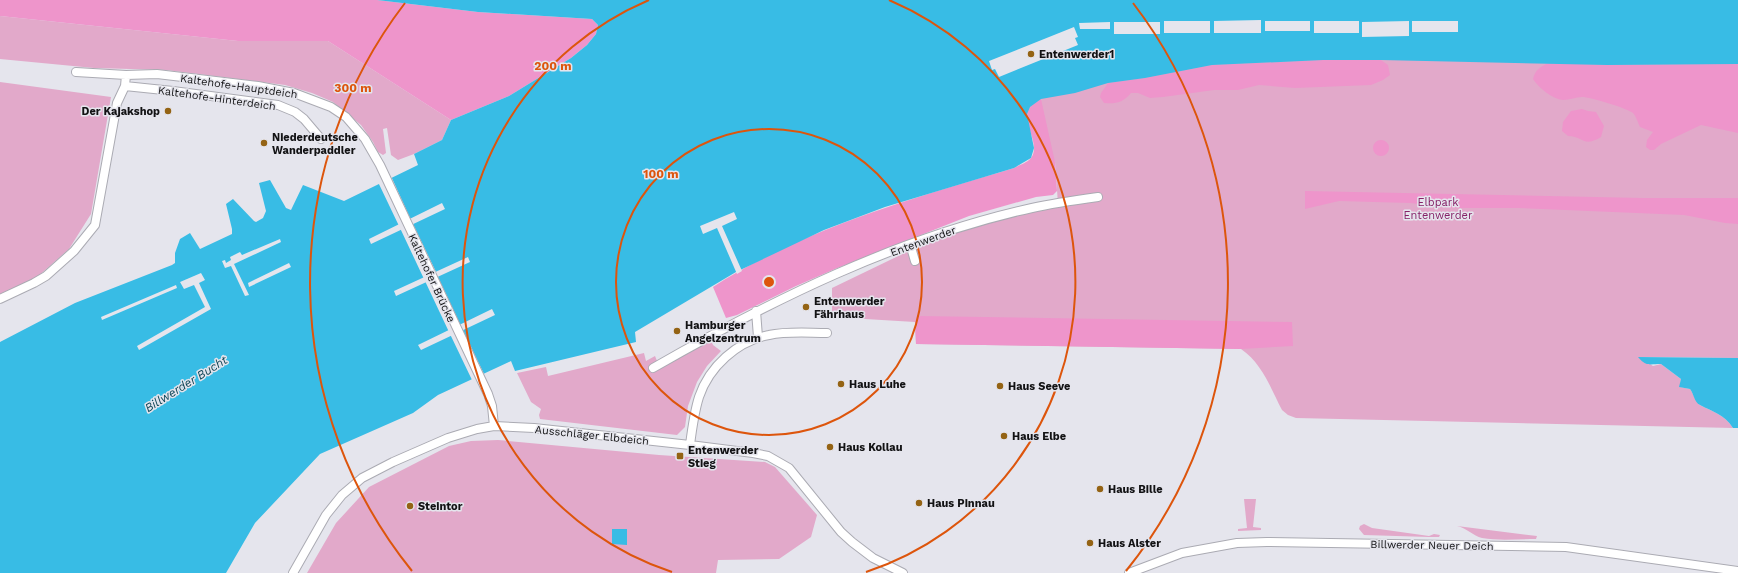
<svg xmlns="http://www.w3.org/2000/svg" width="1738" height="573" font-family="'Work Sans',sans-serif">
<style>
.green{fill:#e2a9ca}
.forest{fill:#ee95cb}
.water{fill:#38bce5;fill-rule:evenodd}
.pier{fill:#e5e5ed}
.lines{fill:none;stroke-linecap:round;stroke-linejoin:round}
.street-casing{stroke:#ababb3;stroke-width:10}
.street{stroke:#fff;stroke-width:8}
.ring{fill:none;stroke:#dd550c;stroke-width:2}
.poi-dot{fill:#946314;stroke:#e5e5ed;stroke-width:1.5}
.labels{text-anchor:middle;stroke-width:3;stroke-linejoin:round;paint-order:stroke}
.poi-label{font-size:11px;font-weight:bold;fill:#121214;stroke:#e5e5ed;text-anchor:start}
.street-label{font-size:11px;fill:#121214;stroke:#e5e5ed}
.park-label{font-size:11px;fill:#862167;stroke:#e5e5ed}
.water-label{font-size:12px;font-style:italic;fill:#0f4657;stroke:#e5e5ed}
.centre{fill:#dd550c;stroke:#e5e5ed;stroke-width:2}
.ring-label{font-size:12px;text-anchor:middle;font-weight:bold;fill:#dd550c;stroke:#e5e5ed;stroke-width:3;stroke-linejoin:round;paint-order:stroke}
</style>
<rect width="100%" height="100%" fill="#e5e5ed"/>
<path class="green" d="M 0,16 L 238,41 L 328,41 L 451,120 L 442,140 L 414,154 L 398,160 L 391,155 L 387,128 L 383,129 L 386,153 L 383,155 L 378,152 L 373,142 L 361,125 L 333,102 L 312,93 L 285,85 L 166,70 L 94,68 L 0,59 Z
M 1738,57 L 1738,358 L 1639,357 L 1653,366 L 1661,364 L 1681,379 L 1680,387 L 1690,389 C 1694,394 1695,402 1700,405 C 1713,412 1724,414 1733,428 L 1296,418 L 1288,415 L 1282,410 C 1271,389 1262,363 1241,349 L 916,344 L 915,322 L 832,317 L 832,288 L 919,246 L 976,225 L 1058,204 L 1055,162 L 1017,102 L 1203,59 Z
M 0,82 L 111,97 L 91,214 L 69,249 L 35,279 L 0,295 Z
M 711,340 L 713,345 L 721,351 L 707,366 L 697,382 L 688,406 L 685,427 L 677,435 L 540,419 L 539,415 L 541,409 L 531,402 L 517,373 L 546,367 L 548,376 L 644,353 L 646,361 L 655,356 L 657,361 L 650,365 L 654,372 Z
M 498,440 L 659,455 L 765,462 L 775,467 L 817,515 L 811,537 L 779,559 L 718,560 L 716,573 L 307,573 L 336,523 L 369,487 L 449,446 L 471,441 Z
M 1244,499 L 1256,499 L 1253,527 L 1261,528 L 1261,530 L 1238,531 L 1238,529 L 1247,528 Z
M 1364,524 L 1372,528 L 1429,536 L 1434,534 L 1440,535 L 1439,537 L 1429,537 L 1364,535 L 1359,529 L 1360,526 Z
M 1457,526 L 1537,536 L 1536,539 C 1519,539 1499,541 1482,538 C 1473,536 1467,528 1457,526 Z"/>
<path class="forest" d="M 0,0 L 377,0 L 478,12 L 592,19 L 598,25 L 596,34 L 587,45 L 571,58 L 509,96 L 451,120 L 328,41 L 238,41 L 0,16 Z
M 1323,60 L 1381,60 L 1388,65 L 1390,75 L 1383,80 L 1371,85 L 1295,88 L 1259,85 L 1238,90 L 1214,90 L 1163,97 L 1150,98 L 1138,93 L 1131,93 C 1123,103 1115,104 1104,103 L 1100,97 L 1101,93 L 1108,83 L 1145,78 L 1212,65 Z
M 1548,63 L 1607,65 L 1738,64 L 1738,133 L 1701,125 L 1661,144 L 1654,150 L 1650,150 L 1646,147 L 1647,140 L 1653,132 L 1640,127 C 1638,123 1636,116 1633,113 C 1627,108 1590,97 1582,97 C 1576,97 1570,100 1563,100 C 1552,99 1539,88 1533,79 C 1535,70 1540,67 1548,63 Z
M 1041,99 L 1055,162 L 1057,191 L 1053,195 L 1036,197 L 969,216 L 835,269 L 796,286 L 737,315 L 726,318 L 713,287 C 805,228 911,199 1014,168 C 1019,165 1027,163 1031,158 C 1041,145 1023,125 1028,112 C 1030,106 1036,102 1041,99 Z
M 1582,109 L 1588,111 L 1596,112 L 1604,126 L 1601,137 C 1583,148 1583,136 1568,136 L 1562,131 L 1563,122 L 1571,111 Z
M1373 148a8 8 0 1 1 16 0a8 8 0 1 1-16 0Z
M 1305,191 L 1643,198 L 1738,198 L 1738,224 L 1725,223 L 1684,215 L 1519,208 L 1454,208 L 1410,203 L 1339,201 L 1305,209 Z
M 917,316 L 1292,322 L 1293,346 L 1241,349 L 916,344 L 915,322 Z"/>
<path class="water" d="M 377,0 L 1738,0 L 1738,64 L 1607,65 L 1381,60 L 1323,60 L 1212,65 L 1145,78 L 1108,83 L 1075,93 L 1041,99 L 1030,107 L 1027,114 L 1034,148 L 1031,158 L 1014,168 L 885,207 L 824,230 L 736,272 L 635,332 L 636,342 L 515,371 L 511,361 L 438,395 L 413,413 L 320,454 L 255,523 L 226,573 L 0,573 L 0,342 L 75,303 L 172,265 L 175,263 L 175,253 L 180,239 L 190,233 L 200,249 L 232,234 L 232,229 L 226,204 L 233,199 L 254,221 L 256,222 L 263,218 L 266,211 L 259,183 L 270,180 L 286,208 L 291,210 L 303,185 L 344,201 L 418,165 L 414,154 L 442,140 L 451,120 L 509,96 L 571,58 L 587,45 L 596,34 L 598,25 L 592,19 L 478,12 ZM 442,203 L 445,209 L 371,244 L 369,239 ZM 468,257 L 470,262 L 396,296 L 394,291 ZM 492,309 L 495,315 L 421,350 L 418,345 Z
M 1638,357 L 1738,358 L 1738,428 L 1733,428 C 1724,414 1713,412 1700,405 C 1694,402 1694,394 1690,389 L 1679,387 L 1681,379 L 1661,364 C 1650,364 1646,367 1638,357 Z
M 612,529 L 627,529 L 627,545 L 612,544 Z"/>
<path class="pier" d="M 1261,20 L 1261,33 L 1214,33 L 1214,21 Z
M 1164,21 L 1210,21 L 1210,33 L 1164,33 Z
M 1265,21 L 1310,21 L 1310,31 L 1265,31 Z
M 1314,21 L 1359,21 L 1359,33 L 1314,33 Z
M 1409,21 L 1409,36 L 1362,37 L 1362,22 Z
M 1412,21 L 1458,21 L 1458,32 L 1412,32 Z
M 1110,22 L 1110,29 L 1080,29 L 1079,23 Z
M 1114,22 L 1160,22 L 1160,34 L 1114,34 Z
M 1074,27 L 1078,37 L 1075,38 L 1078,45 L 999,77 L 995,69 L 992,70 L 989,61 Z
M 391,176 L 411,220 L 399,226 L 378,182 Z
M 734,212 L 737,219 L 722,226 L 742,271 L 737,274 L 717,228 L 703,234 L 700,226 Z
M 412,222 L 437,274 L 424,279 L 400,228 Z
M 280,239 L 281,242 L 234,264 L 249,295 L 245,296 L 231,266 L 225,268 L 222,261 L 225,260 L 226,263 L 231,260 L 230,257 L 240,252 L 242,255 Z
M 289,263 L 291,267 L 249,287 L 248,283 Z
M 201,273 L 205,280 L 199,283 L 211,309 L 139,350 L 137,346 L 205,307 L 194,285 L 184,289 L 180,282 Z
M 437,275 L 461,326 L 449,332 L 425,281 Z
M 176,285 L 177,288 L 102,320 L 101,317 Z
M 462,328 L 484,374 L 472,380 L 450,334 Z"/>
<g class="lines">
<defs>
<path id="street" d="M 76,72 L 126,75 L 157,74 L 258,86 L 294,93 L 331,107 L 346,117 L 365,139 L 380,165 L 488,394 L 492,406 L 494,426
M 125,86 L 173,91 L 278,105 L 295,112 L 304,119 L 321,139
M 910,244 L 915,261
M 0,299 L 34,283 L 46,276 L 74,251 L 95,225 L 117,103 L 125,86 L 126,75
M 756,311 L 758,337
M 653,368 C 772,300 897,238 1032,208 C 1054,203 1076,200 1098,197
M 690,445 C 692,429 694,413 699,397 C 709,367 737,341 769,335 C 788,331 808,333 827,333
M 293,573 L 326,515 L 342,495 L 362,478 L 393,462 L 448,438 L 477,429 L 494,426 L 534,428 L 690,445 L 753,453 L 768,456 L 789,468 L 841,532 L 852,542 L 873,558 L 903,573
M 1129,573 L 1182,553 L 1237,543 L 1267,542 L 1566,547 L 1738,571"/>
</defs>
<use href="#street" class="street-casing"/>
<use href="#street" class="street"/>
</g>
<g class="ring">
<circle cx="769" cy="282" r="153"/>
<path d="M672 572A306 306 0 0 1 649 0M889 0A306 306 0 0 1 866 572"/>
<path d="M412 571A459 459 0 0 1 405 3M1133 3A459 459 0 0 1 1126 571"/>
</g>
<g class="poi-dot">
<circle cx="1031" cy="54" r="4"/>
<circle cx="168" cy="111" r="4"/>
<circle cx="264" cy="143" r="4"/>
<circle cx="806" cy="307" r="4"/>
<circle cx="677" cy="331" r="4"/>
<circle cx="841" cy="384" r="4"/>
<circle cx="1000" cy="386" r="4"/>
<circle cx="1004" cy="436" r="4"/>
<circle cx="830" cy="447" r="4"/>
<rect x="676" y="452" width="8" height="8" rx="2"/>
<circle cx="1100" cy="489" r="4"/>
<circle cx="919" cy="503" r="4"/>
<circle cx="410" cy="506" r="4"/>
<circle cx="1090" cy="543" r="4"/>
</g>
<g class="labels">
<g class="poi-label">
<text x="1039" y="58">Entenwerder1</text>
<text x="160" y="115" text-anchor="end">Der Kajakshop</text>
<text x="272" y="141">Niederdeutsche<tspan x="272" dy="13">Wanderpaddler</tspan></text>
<text x="814" y="305">Entenwerder<tspan x="814" dy="13">Fährhaus</tspan></text>
<text x="685" y="329">Hamburger<tspan x="685" dy="13">Angelzentrum</tspan></text>
<text x="849" y="388">Haus Luhe</text>
<text x="1008" y="390">Haus Seeve</text>
<text x="1012" y="440">Haus Elbe</text>
<text x="838" y="451">Haus Kollau</text>
<text x="688" y="454">Entenwerder<tspan x="688" dy="13">Stieg</tspan></text>
<text x="1108" y="493">Haus Bille</text>
<text x="927" y="507">Haus Pinnau</text>
<text x="418" y="510">Steintor</text>
<text x="1098" y="547">Haus Alster</text>
</g>
<g class="street-label">
<text transform="translate(239 86) rotate(8)" y="4">Kaltehofe-Hauptdeich</text>
<text transform="translate(217 98) rotate(8)" y="4">Kaltehofe-Hinterdeich</text>
<text transform="translate(923 241) rotate(-20)" y="4">Entenwerder</text>
<text transform="translate(432 278) rotate(65)" y="4">Kaltehofer Brücke</text>
<text transform="translate(592 435) rotate(6)" y="4">Ausschläger Elbdeich</text>
<text transform="translate(1432 545) rotate(1)" y="4">Billwerder Neuer Deich</text>
</g>
<g class="park-label">
<text x="1438" y="206">Elbpark<tspan x="1438" dy="13">Entenwerder</tspan></text>
</g>
<g class="water-label">
<text transform="translate(186 384) rotate(-32)" y="4">Billwerder Bucht</text>
</g>
</g>
<circle cx="769" cy="282" r="6" class="centre"/>
<g class="ring-label">
<text x="553" y="70">200 m</text>
<text x="353" y="92">300 m</text>
<text x="661" y="178">100 m</text>
</g>
</svg>
